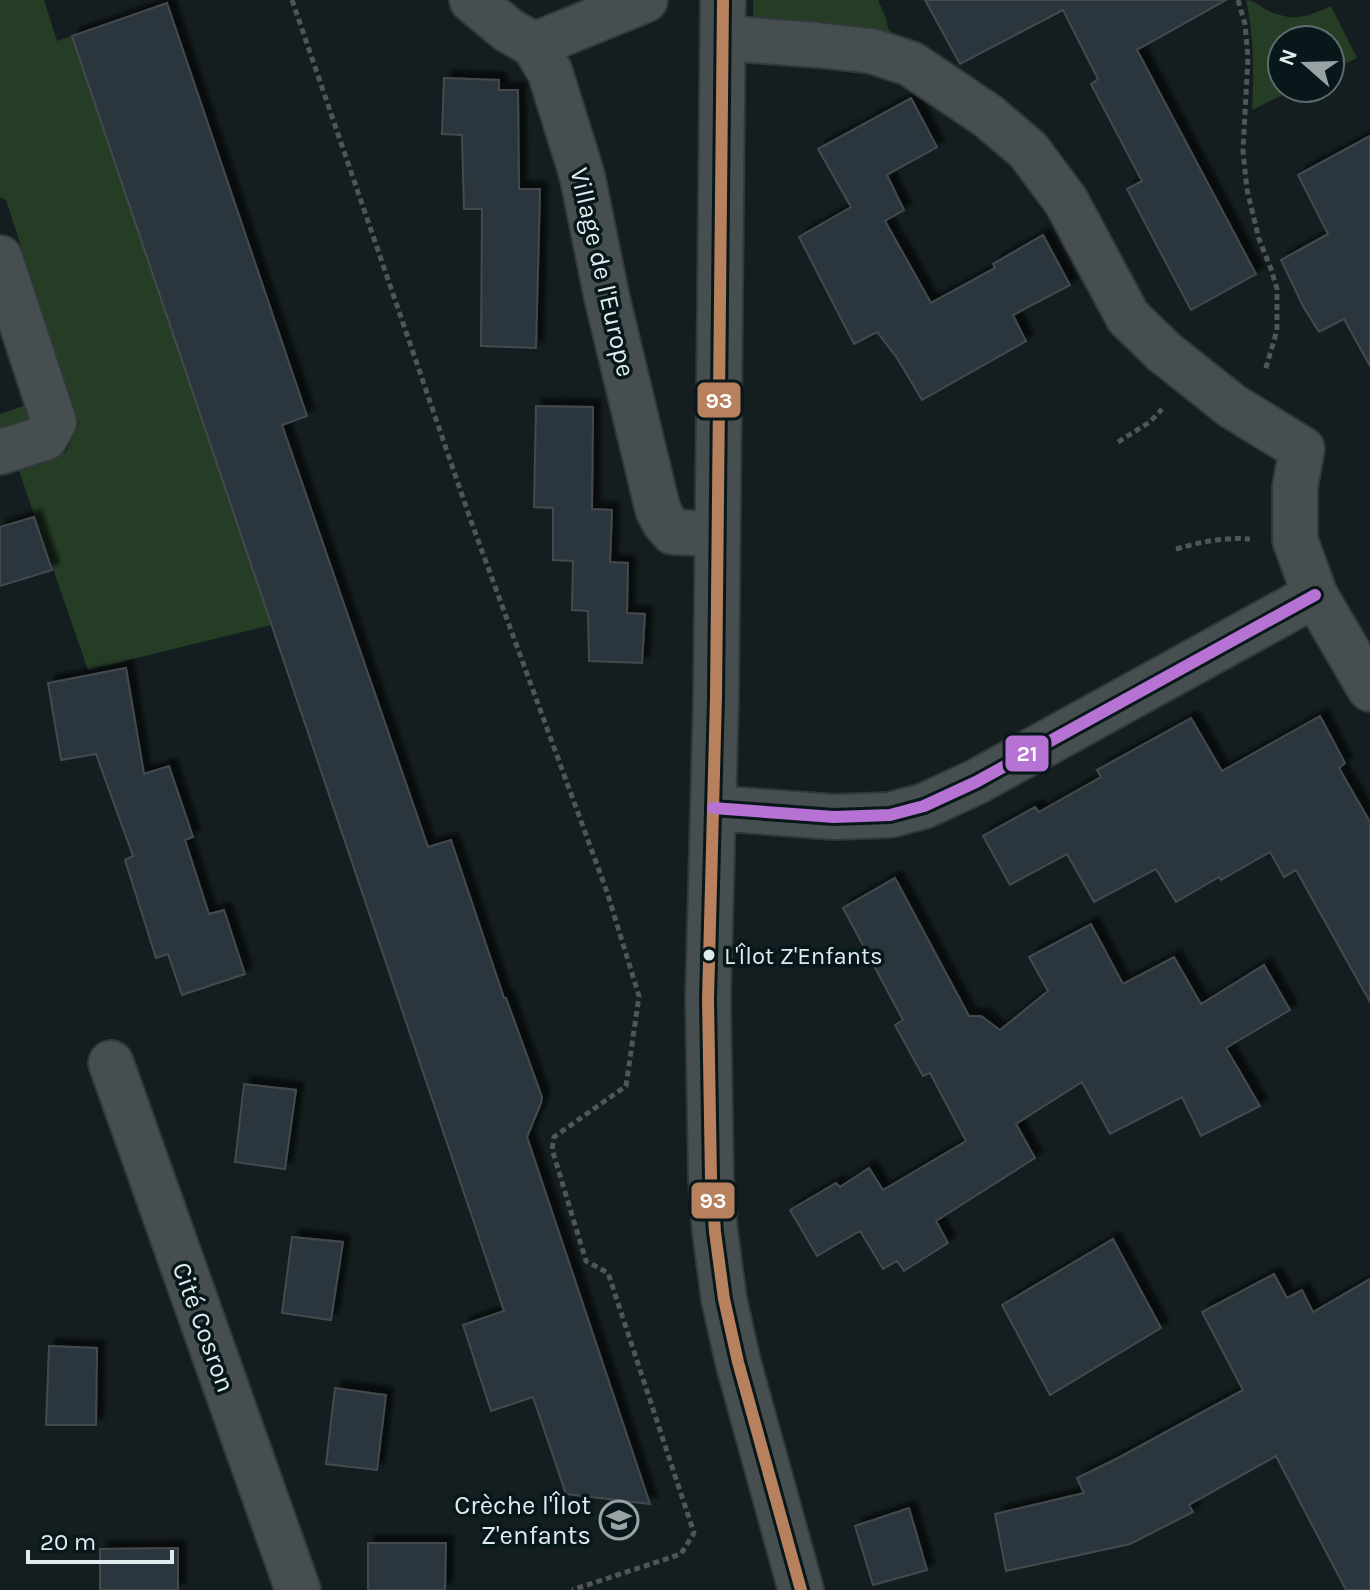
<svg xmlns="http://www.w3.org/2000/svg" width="1370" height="1590" font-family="Karla,sans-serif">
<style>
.green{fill:#253d25}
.building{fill:#2a363c;stroke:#444a4e;stroke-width:2;filter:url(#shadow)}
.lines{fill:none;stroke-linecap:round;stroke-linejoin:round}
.minor-casing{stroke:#313839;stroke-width:48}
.path{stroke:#505557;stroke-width:5;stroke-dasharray:6 4;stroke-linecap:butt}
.minor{stroke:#474e4f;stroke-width:44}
.bus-1-casing{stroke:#07171a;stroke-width:18}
.bus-2-casing{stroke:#07171a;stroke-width:18}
.bus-1{stroke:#b6815c;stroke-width:12}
.bus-2{stroke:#b673d3;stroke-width:12}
.bus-dot{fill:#e0ebed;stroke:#07171a;stroke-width:3}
.labels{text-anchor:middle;stroke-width:7;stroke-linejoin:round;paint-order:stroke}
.bus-label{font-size:24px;fill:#e0ebed;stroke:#07171a;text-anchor:start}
.street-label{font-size:26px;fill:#e0ebed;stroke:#07171a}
.poi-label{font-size:26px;fill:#e0ebed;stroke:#07171a;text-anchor:end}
.line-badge{stroke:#07171a;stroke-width:3}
.badge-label{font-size:22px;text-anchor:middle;font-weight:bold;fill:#fff}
</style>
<defs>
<filter id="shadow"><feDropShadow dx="7" dy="-7" stdDeviation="2" flood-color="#0009"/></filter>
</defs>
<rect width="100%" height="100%" fill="#141d1f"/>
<path class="green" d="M 0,0 L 44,0 L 57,41 L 72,36 L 271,625 L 88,670 L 18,468 L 66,452 L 79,424 L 6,200 L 0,197 Z
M 753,0 L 878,0 L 886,18 L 888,28 L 903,49 L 753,22 Z
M 1246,0 C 1255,1 1261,7 1269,11 C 1295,22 1306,17 1331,6 L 1357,58 L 1330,71 L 1330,40 L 1282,40 L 1282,88 L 1297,88 L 1252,110 C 1254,74 1254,36 1246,0 Z
M 26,405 C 32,426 16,429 0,434 L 0,414 Z"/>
<path class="building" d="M 925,0 L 1226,0 L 1137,50 L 1256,274 L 1191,310 L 1127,189 L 1142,181 L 1091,84 L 1098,79 L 1063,10 L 960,64 Z
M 167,3 L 307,416 L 282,425 L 428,847 L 451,840 L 504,998 L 506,998 L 542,1097 L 541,1103 L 527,1137 L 650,1504 L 566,1494 L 533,1397 L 491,1411 L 463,1325 L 504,1311 L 72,36 Z
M 444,78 L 499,80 L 499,90 L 518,90 L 519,189 L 540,189 L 536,348 L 481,346 L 482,209 L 464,209 L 462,135 L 442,134 Z
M 911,98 L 937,147 L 887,175 L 904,210 L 885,221 L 931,303 L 995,268 L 993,264 L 1043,235 L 1070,285 L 1013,315 L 1026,341 L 922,400 L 897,358 L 877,332 L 854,344 L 799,237 L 851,207 L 818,149 Z
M 1370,136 L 1370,366 L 1344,319 L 1319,332 L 1303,306 L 1281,260 L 1328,234 L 1298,175 Z
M 536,406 L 593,407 L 592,509 L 612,510 L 610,562 L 628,563 L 627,613 L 645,614 L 642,663 L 589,661 L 588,611 L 572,610 L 573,561 L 553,560 L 553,508 L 534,507 Z
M 34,517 L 52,570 L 0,586 L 0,527 Z
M 126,668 L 144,774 L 169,766 L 193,837 L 185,840 L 209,914 L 224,910 L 245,974 L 182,995 L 168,954 L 156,958 L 125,860 L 133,856 L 96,754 L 61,760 L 48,683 Z
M 1320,716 L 1345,763 L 1339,768 L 1370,822 L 1370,1002 L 1296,870 L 1284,877 L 1270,852 L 1221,880 L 1219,877 L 1176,902 L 1156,869 L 1094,902 L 1067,854 L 1010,885 L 983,836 L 1035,807 L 1039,812 L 1067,796 L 1101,777 L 1097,770 L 1191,718 L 1222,771 Z
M 895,878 L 969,1016 L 981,1016 L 1000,1030 L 1048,991 L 1029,957 L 1091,924 L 1123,984 L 1174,957 L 1201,1004 L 1264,965 L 1290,1010 L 1226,1048 L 1260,1106 L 1201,1136 L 1182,1097 L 1110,1134 L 1082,1082 L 1016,1124 L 1035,1158 L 936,1221 L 948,1243 L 904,1271 L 897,1261 L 883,1269 L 860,1231 L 817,1256 L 790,1210 L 836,1183 L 840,1187 L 869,1168 L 883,1190 L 966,1141 L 930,1073 L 923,1076 L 895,1025 L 903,1020 L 843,908 Z
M 244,1084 L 296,1090 L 285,1169 L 235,1162 Z
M 292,1237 L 343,1242 L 331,1320 L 282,1313 Z
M 1113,1239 L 1161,1328 L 1050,1395 L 1002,1305 Z
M 1274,1274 L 1287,1298 L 1302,1290 L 1313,1312 L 1370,1279 L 1370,1590 L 1346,1590 L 1276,1456 L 1189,1505 L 1193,1512 L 1130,1544 L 1006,1571 L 995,1514 L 1084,1493 L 1077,1478 L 1118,1458 L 1243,1390 L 1202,1312 Z
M 49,1346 L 97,1348 L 96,1425 L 46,1425 Z
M 335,1388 L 386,1395 L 377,1470 L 326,1464 Z
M 909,1508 L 927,1570 L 873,1585 L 855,1526 Z
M 368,1543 L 446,1543 L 445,1590 L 368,1590 Z
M 178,1548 L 178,1590 L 100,1590 L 100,1549 Z"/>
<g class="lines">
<defs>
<path id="minor" d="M 472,0 L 508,30 L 534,45 L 550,72 L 582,175 L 607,298 L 658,510 L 665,523 L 673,532 L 717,534
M 723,0 L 716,697 L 708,999 L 711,1178 L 715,1232 L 724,1299 L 738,1362 L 801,1590
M 723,38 L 817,45 L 872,51 L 911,64 L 988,116 L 1028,150 L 1066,201 L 1128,317 L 1164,352 L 1232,406 L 1302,449 L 1295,487 L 1295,540 L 1315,595 L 1370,689
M 534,45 L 645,0
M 0,258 L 54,422 L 45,438 L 0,452
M 713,808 L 834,817 L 890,815 L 924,806 L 976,782 L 1315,595
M 111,1063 L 298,1590"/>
</defs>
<use href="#minor" class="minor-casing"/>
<path class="path" d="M 292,0 L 471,521 L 607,892 L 639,996 L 626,1086 L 554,1137 L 552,1149 L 586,1261 L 608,1273 L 694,1533 L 681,1554 L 572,1590
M 1238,0 L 1245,24 L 1248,57 L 1243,151 L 1247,190 L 1259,239 L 1271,269 L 1277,289 L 1277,330 L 1265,371
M 1118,442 L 1150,422 L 1162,409
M 1176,549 C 1200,542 1224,537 1250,539"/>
<use href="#minor" class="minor"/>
<defs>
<path id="bus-1" d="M 723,0 L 716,697 L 708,999 L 711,1178 L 715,1232 L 724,1299 L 738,1362 L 801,1590"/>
<path id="bus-2" d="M 713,808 L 834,817 L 890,815 L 924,806 L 976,782 L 1315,595"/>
</defs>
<use href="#bus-1" class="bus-1-casing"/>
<use href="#bus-2" class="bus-2-casing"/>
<use href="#bus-1" class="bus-1"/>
<use href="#bus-2" class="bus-2"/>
</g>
<defs>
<symbol id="school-ring" viewBox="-11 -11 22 22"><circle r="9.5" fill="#07171a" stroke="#99a3a5" stroke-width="1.5"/><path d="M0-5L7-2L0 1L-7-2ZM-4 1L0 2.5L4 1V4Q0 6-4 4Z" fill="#99a3a5"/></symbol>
</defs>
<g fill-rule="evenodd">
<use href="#school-ring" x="597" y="1498" width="44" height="44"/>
</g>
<circle class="bus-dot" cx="709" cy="955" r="7"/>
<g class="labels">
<g class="bus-label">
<text x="724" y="964">L'Îlot Z'Enfants</text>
</g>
<g class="street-label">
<text transform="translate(603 272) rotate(77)" y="9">Village de l'Europe</text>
<text transform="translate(204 1327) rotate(70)" y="9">Cité Cosron</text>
</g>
<g class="poi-label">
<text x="591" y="1514">Crèche l'Îlot<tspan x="591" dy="30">Z'enfants</tspan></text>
</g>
</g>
<g class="line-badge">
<rect x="696" y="381" width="46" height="38" rx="8" fill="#b6815c"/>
<rect x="1004" y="734" width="46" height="39" rx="8" fill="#b673d3"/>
<rect x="690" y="1181" width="46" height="39" rx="8" fill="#b6815c"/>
</g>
<g class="badge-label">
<text x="719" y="408">93</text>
<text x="1027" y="761">21</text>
<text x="713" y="1208">93</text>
</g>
<g transform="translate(1306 64) rotate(290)"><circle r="38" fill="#07171a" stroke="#5e6c6e" stroke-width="2"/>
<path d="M0-6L14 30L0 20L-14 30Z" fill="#99a3a5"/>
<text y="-12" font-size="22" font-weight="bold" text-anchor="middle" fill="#e0ebed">N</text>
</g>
<path d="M28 1550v12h144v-12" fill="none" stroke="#e0ebed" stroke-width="4"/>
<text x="40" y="1550" font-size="24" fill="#e0ebed" stroke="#07171a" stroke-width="6" paint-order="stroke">20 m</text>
</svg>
